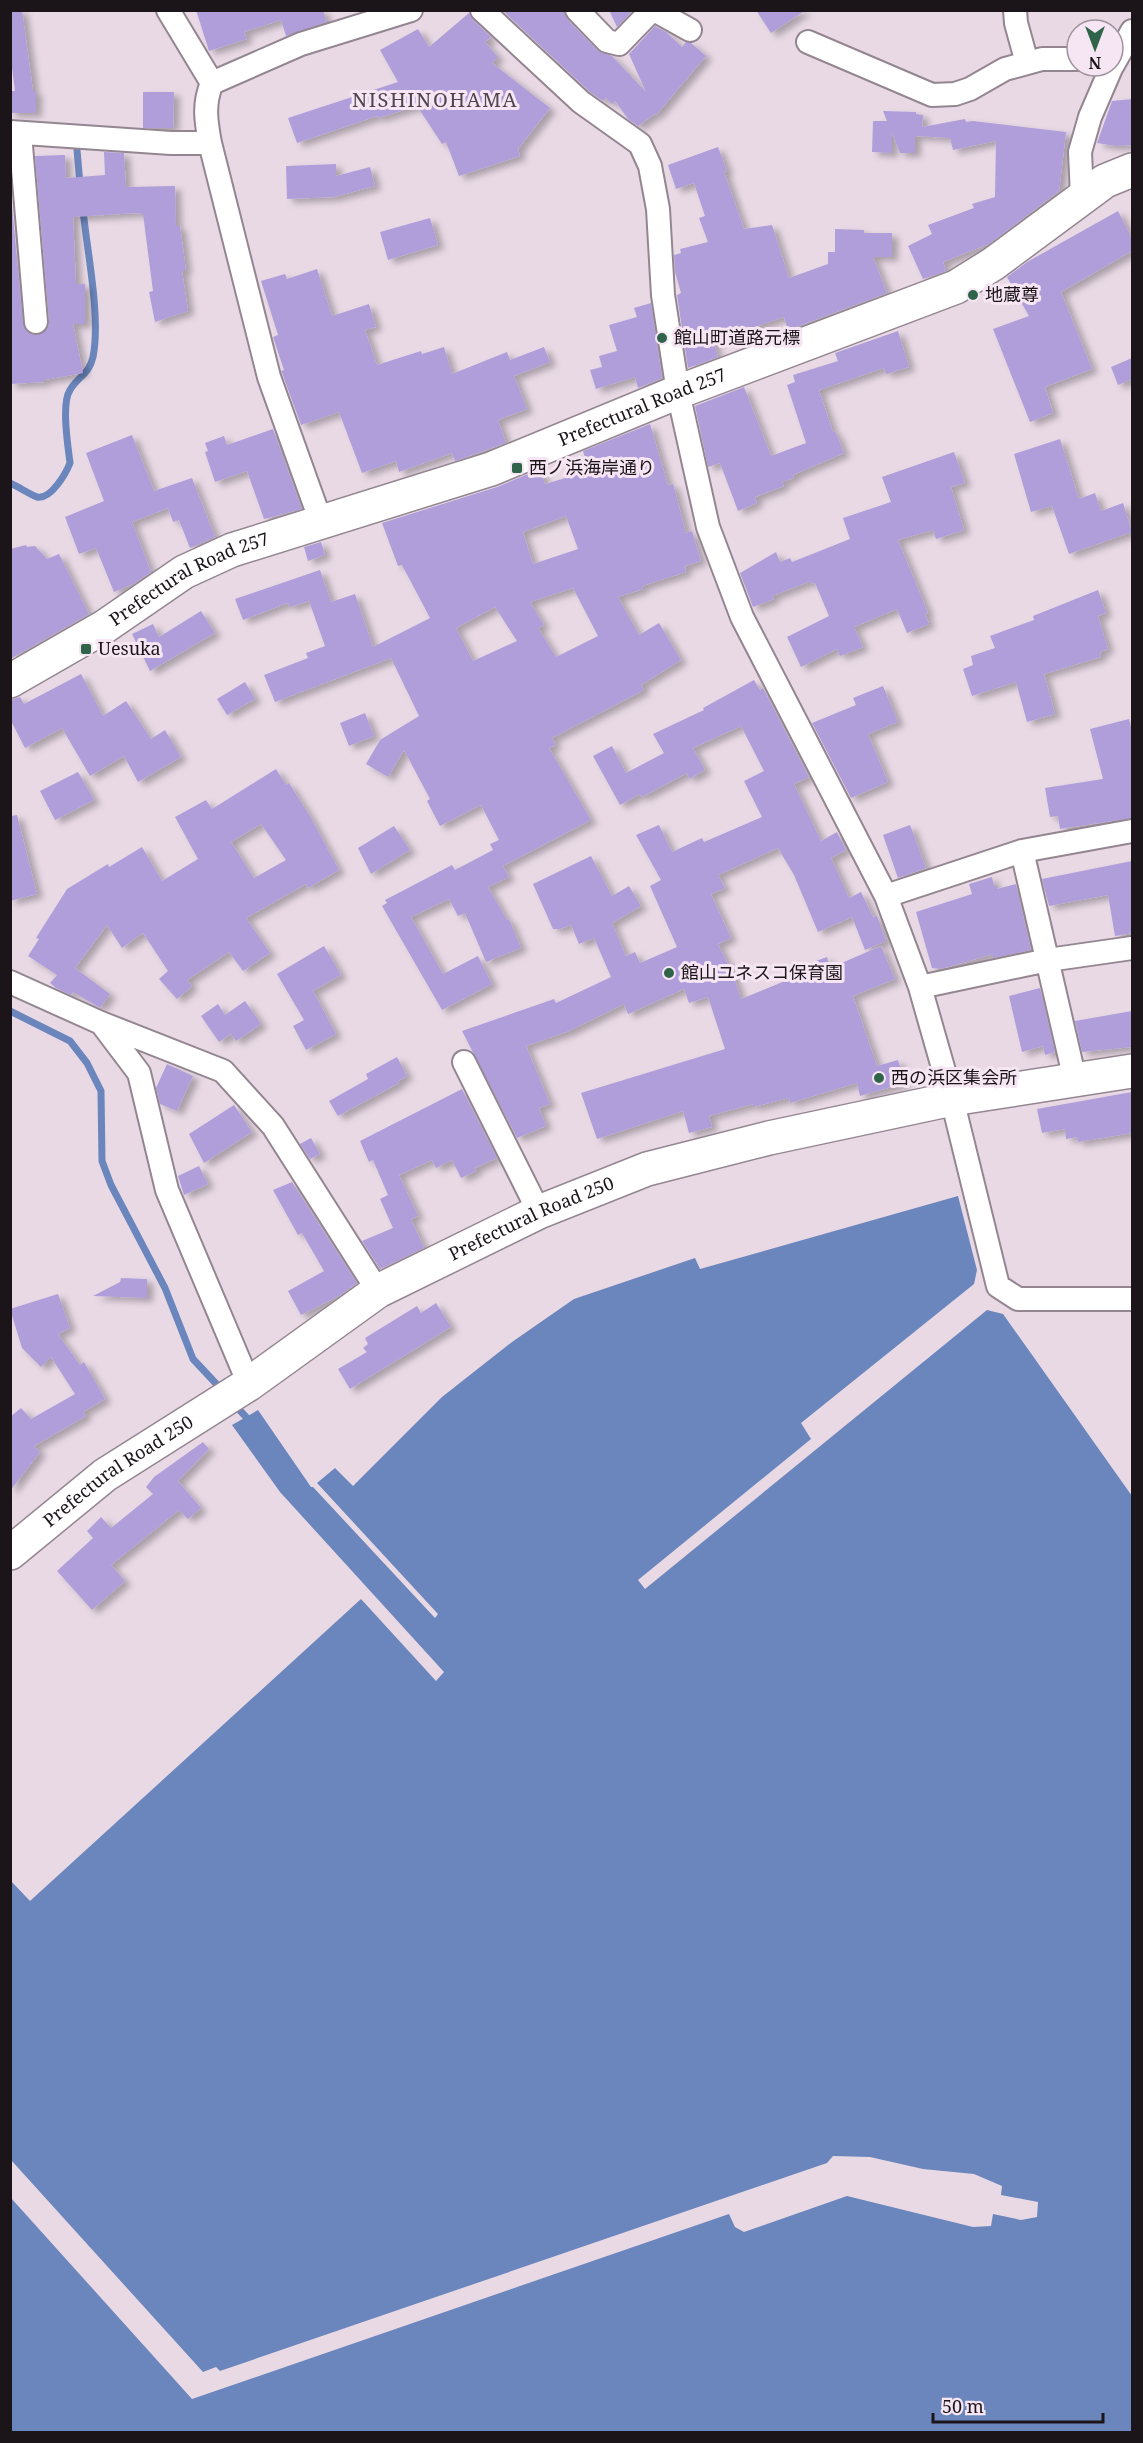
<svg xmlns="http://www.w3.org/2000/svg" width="1143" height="2443" font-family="'Noto Serif','Noto Sans JP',serif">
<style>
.water{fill:#6b86bc}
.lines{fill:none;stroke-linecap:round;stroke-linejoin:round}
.stream{stroke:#6b86bc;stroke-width:7}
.building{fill:#b09eda;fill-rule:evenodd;filter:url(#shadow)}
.street-casing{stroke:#948691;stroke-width:26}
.secondary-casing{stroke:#948691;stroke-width:36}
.street{stroke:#fff;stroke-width:22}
.secondary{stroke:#fff;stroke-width:33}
.poi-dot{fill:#2f644a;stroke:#f6e6f3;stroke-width:2}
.labels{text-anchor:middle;stroke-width:6;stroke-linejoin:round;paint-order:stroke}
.poi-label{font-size:18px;fill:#1b151a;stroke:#f6e6f3;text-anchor:start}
.street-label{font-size:18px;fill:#1b151a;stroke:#f6e6f3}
.neighbourhood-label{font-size:20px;letter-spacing:1.5px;fill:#50444e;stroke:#f6e6f3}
</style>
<defs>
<filter id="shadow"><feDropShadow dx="6" dy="4" stdDeviation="3" flood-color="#0004"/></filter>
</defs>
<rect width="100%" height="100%" fill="#e8d9e5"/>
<path class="water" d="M 958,1196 L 977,1270 L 974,1284 L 801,1423 L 811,1439 L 638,1580 L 645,1589 L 987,1310 L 1003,1314 L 1132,1496 L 1132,2432 L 11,2432 L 11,2198 L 192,2399 L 729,2214 L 735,2227 L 744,2232 L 847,2196 L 973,2227 L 991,2226 L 993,2214 L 1021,2220 L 1037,2217 L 1038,2202 L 1001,2195 L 1002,2186 L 974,2174 L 923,2169 L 870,2157 L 833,2156 L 827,2163 L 220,2371 L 216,2367 L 203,2372 L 11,2160 L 11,1881 L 30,1901 L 361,1599 L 436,1681 L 444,1672 L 280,1492 L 232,1425 L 258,1410 L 311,1487 L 313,1487 L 435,1618 L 438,1614 L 317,1483 L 335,1468 L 353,1486 L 442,1397 L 512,1342 L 574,1299 L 695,1258 L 700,1269 Z"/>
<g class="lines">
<path class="stream" d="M 77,150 L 80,184
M 10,483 C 19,487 29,494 37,497 C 51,500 66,473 70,463 C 68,446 61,404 70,390 C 78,376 89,375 93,357 C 101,317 87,251 83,210
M 10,1011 L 70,1041 L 87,1063 L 101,1091 L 102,1161 L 111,1185 L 165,1288 L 193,1359 L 222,1390
M 233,1403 L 246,1417"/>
</g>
<path class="building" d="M 10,10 L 22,10 L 33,91 L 36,91 L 36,113 L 10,113 L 10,91 L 15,91 L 10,52 Z
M 196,10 L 323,10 L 327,22 L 286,36 L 281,20 L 244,32 L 247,39 L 209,51 Z
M 502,10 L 563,10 L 567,19 L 597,50 L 612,56 L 646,92 L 629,54 L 655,26 L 666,32 L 682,47 L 686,42 L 691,43 L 706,56 L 656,115 L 655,114 L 638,126 L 628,119 L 615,101 L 612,104 L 606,98 L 603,101 L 590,92 Z
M 609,10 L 633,10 L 617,27 Z
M 756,10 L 806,10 L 771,33 Z
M 469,13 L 473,20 L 491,37 L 485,42 L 498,57 L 492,63 L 550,108 L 518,149 L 520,156 L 459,176 L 446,142 L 442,144 L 417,106 L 378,118 L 377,116 L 297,143 L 288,118 L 398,82 L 380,50 L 418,29 L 429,47 Z
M 143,92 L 174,92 L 173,128 L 143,128 Z
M 1132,99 L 1132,145 L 1116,146 L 1097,143 L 1112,101 Z
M 883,111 L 916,112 L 916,114 L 923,115 L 922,127 L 965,119 L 966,122 L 973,121 L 1066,132 L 1059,191 L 989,244 L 943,262 L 946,271 L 923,279 L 908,246 L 932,234 L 928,225 L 974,208 L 972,204 L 995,197 L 996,141 L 953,150 L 950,138 L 915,136 L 915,153 L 900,153 L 892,133 L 892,153 L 872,152 L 873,121 L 887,121 Z
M 718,147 L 727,171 L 724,172 L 744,229 L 772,225 L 789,278 L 828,264 L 828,252 L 835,252 L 835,229 L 864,230 L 864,233 L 892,233 L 892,257 L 873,257 L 887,293 L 788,330 L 784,317 L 713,341 L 718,357 L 688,368 L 677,295 L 681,293 L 675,272 L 674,255 L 681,253 L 680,249 L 708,242 L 699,218 L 705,216 L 694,183 L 676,189 L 668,165 Z
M 104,152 L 124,153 L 126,187 L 175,186 L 176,226 L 180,226 L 186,271 L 182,271 L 188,311 L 155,322 L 149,292 L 153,291 L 143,214 L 136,213 L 73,217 L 76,284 L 85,284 L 85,324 L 73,324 L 83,373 L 44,380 L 44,382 L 10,384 L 10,184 L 23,323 L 30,334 L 38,335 L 48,328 L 49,321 L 35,156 L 65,155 L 66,178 L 105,175 Z
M 336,164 L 336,176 L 370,167 L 375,186 L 334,197 L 287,199 L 286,166 Z
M 1118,211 L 1132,239 L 1132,251 L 1061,292 L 1092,369 L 1045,387 L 1053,413 L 1030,422 L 993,329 L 1029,316 L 1007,277 L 1027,262 Z
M 430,218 L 438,245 L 388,260 L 380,232 Z
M 317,269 L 332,316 L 369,304 L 376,327 L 365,330 L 377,365 L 421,351 L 422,354 L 444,347 L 452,374 L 507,352 L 510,360 L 544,347 L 550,362 L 514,376 L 527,409 L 498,420 L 506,443 L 455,461 L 452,453 L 399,472 L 396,461 L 362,473 L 339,412 L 301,425 L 282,373 L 281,371 L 284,370 L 273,337 L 278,335 L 261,281 L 285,274 L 287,279 Z
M 651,303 L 662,378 L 638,388 L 635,377 L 596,389 L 590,370 L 602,367 L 599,356 L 617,351 L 609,325 L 637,317 L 634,308 Z
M 898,331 L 909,367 L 886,374 L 884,368 L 819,390 L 833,432 L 835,431 L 844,453 L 793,475 L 794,478 L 782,482 L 784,486 L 755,497 L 757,503 L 738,511 L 720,463 L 708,467 L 695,406 L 744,387 L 771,456 L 806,443 L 787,385 L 795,382 L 793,375 L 838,361 L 835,353 Z
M 1132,358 L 1132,379 L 1118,385 L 1111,367 Z
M 650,424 L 668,485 L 673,484 L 686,533 L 692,531 L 701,561 L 685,566 L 686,572 L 642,586 L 643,589 L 618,597 L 639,635 L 659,623 L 681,660 L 641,685 L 644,690 L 552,738 L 556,745 L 549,748 L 591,820 L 503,866 L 509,877 L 488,887 L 507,920 L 509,919 L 521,948 L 486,962 L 465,913 L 458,916 L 449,899 L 411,917 L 443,974 L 478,956 L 492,984 L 442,1010 L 382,906 L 387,903 L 385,900 L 452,865 L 455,870 L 493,850 L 490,844 L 499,840 L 481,805 L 440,826 L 427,801 L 430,799 L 404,750 L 388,777 L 366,764 L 380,740 L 419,716 L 391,658 L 275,702 L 264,675 L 308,658 L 306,653 L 325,646 L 309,601 L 290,607 L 288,603 L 243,620 L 235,599 L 320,570 L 331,602 L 355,594 L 373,647 L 430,618 L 402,565 L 398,566 L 382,523 L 497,487 L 540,469 L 545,484 L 589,471 L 583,451 ZM 566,516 L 578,549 L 533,564 L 523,532 ZM 573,588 L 598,636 L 556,657 L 538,628 L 544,625 L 530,602 ZM 495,607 L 517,641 L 473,661 L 456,628 Z
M 273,429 L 302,509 L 264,519 L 247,471 L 215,482 L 205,452 L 208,451 L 205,443 L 224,436 L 227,445 Z
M 132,435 L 154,491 L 192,478 L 215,537 L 190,548 L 179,520 L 173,522 L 168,508 L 132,522 L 151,572 L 133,584 L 114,592 L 96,548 L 79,554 L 65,517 L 104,501 L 86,453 Z
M 1060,439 L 1079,499 L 1095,493 L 1101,511 L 1123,503 L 1132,532 L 1069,554 L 1052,506 L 1031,512 L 1014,454 Z
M 954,452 L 965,483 L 951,487 L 964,530 L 936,539 L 933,530 L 898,540 L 928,613 L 925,614 L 929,624 L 907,633 L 897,609 L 854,627 L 863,647 L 840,656 L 837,649 L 801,667 L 787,637 L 829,616 L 815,583 L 812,584 L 811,581 L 772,596 L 774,599 L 753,607 L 740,573 L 776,552 L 780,562 L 790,558 L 792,562 L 850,539 L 843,518 L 891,502 L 882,477 Z
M 321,542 L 325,555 L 308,561 L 304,547 Z
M 26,545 L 27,547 L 35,546 L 47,559 L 59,554 L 89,614 L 10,659 L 10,549 Z
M 1098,590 L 1106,613 L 1098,616 L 1108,649 L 1100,652 L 1101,657 L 1044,674 L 1055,714 L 1027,722 L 1016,682 L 972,696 L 963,669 L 973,665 L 971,656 L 995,648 L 990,636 L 1034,620 L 1033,616 Z
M 201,611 L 215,633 L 150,671 L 132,634 L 153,624 L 159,637 Z
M 81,674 L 103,716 L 126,701 L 151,739 L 165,730 L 181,757 L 138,782 L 124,756 L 90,776 L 62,728 L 25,748 L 10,719 L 10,700 L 20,697 L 24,704 Z
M 754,680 L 760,690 L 763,688 L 809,777 L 794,784 L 821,841 L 837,832 L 846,850 L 831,858 L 849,898 L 861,892 L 873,917 L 877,916 L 886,941 L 865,950 L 852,917 L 818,932 L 794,875 L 778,848 L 718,875 L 725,888 L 711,894 L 731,938 L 718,944 L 733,974 L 741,999 L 807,972 L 805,965 L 827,957 L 830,968 L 881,946 L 895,979 L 853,996 L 877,1066 L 898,1060 L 905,1083 L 860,1096 L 857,1083 L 790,1103 L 789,1098 L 753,1107 L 753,1104 L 709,1116 L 712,1127 L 689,1133 L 683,1111 L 597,1139 L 581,1093 L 725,1049 L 708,997 L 689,1003 L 684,989 L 628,1014 L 624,1004 L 569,1031 L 526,1046 L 550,1104 L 539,1108 L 546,1126 L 517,1138 L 462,1031 L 554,999 L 556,1003 L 611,977 L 594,938 L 579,944 L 571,925 L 560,929 L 553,929 L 533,884 L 591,856 L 612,896 L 629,886 L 641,906 L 612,923 L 626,956 L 635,952 L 640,963 L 677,947 L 650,886 L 661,880 L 636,835 L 659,825 L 672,852 L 702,838 L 704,842 L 762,817 L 744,781 L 764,771 L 741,726 L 693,748 L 705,770 L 689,779 L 687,773 L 642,797 L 640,794 L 620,805 L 593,756 L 612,746 L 626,773 L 664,753 L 653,734 L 704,710 L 703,708 Z
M 245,682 L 255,699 L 227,715 L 217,699 Z
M 883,686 L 898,722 L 868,734 L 888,782 L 851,798 L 812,723 L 856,705 L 853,698 Z
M 365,713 L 374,736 L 349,746 L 340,723 Z
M 1129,719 L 1132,732 L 1132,818 L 1060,829 L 1058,816 L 1050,817 L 1045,788 L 1103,779 L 1090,729 Z
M 276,769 L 286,785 L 289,783 L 311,818 L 339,870 L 308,888 L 306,884 L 246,918 L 270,953 L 243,971 L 229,952 L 187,980 L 192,986 L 177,999 L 159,979 L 168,971 L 143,933 L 122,948 L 107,925 L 75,968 L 110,994 L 100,1008 L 73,992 L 71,995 L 56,988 L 50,983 L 57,975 L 28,956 L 39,939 L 36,938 L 67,889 L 108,864 L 109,867 L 142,847 L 162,881 L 198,859 L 175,817 L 206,800 L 212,809 ZM 261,824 L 286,860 L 254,878 L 231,842 Z
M 78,772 L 94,800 L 55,820 L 40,791 Z
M 17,815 L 37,894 L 10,901 L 10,816 Z
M 910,825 L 926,868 L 898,878 L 883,835 Z
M 394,826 L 410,850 L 371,874 L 358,848 Z
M 1132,861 L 1132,933 L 1115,936 L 1108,895 L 1049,906 L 1042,879 Z
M 992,877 L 994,886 L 997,886 L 997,889 L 1016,884 L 1031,950 L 993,958 L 993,954 L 952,966 L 940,969 L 932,968 L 916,912 L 972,894 L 969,884 Z
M 324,946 L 341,975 L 313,991 L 336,1034 L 306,1050 L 293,1026 L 304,1020 L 277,974 Z
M 1040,988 L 1055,1052 L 1045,1055 L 1043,1046 L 1022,1052 L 1009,996 Z
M 245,1001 L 261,1024 L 236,1041 L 231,1034 L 219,1042 L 201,1016 L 218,1004 L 225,1015 Z
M 1132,1011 L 1132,1047 L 1082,1052 L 1075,1021 Z
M 397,1057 L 407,1076 L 398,1081 L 399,1083 L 338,1116 L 329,1101 L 368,1079 L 366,1074 Z
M 167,1064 L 193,1076 L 177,1111 L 160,1104 L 156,1088 Z
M 462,1089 L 497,1158 L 475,1168 L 476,1171 L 461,1178 L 452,1160 L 436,1168 L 432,1160 L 399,1175 L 418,1216 L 411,1219 L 424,1248 L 380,1269 L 362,1241 L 393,1228 L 380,1199 L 388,1195 L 373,1160 L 369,1162 L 360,1141 Z
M 1132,1092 L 1132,1133 L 1078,1142 L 1077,1137 L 1066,1139 L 1065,1129 L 1042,1133 L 1037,1109 Z
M 234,1105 L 252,1132 L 204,1163 L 189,1134 Z
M 311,1138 L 320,1154 L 310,1159 L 300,1144 Z
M 199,1166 L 208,1184 L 184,1195 L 178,1176 Z
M 292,1182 L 357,1283 L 339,1296 L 301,1315 L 288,1291 L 324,1271 L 302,1233 L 298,1235 L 273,1190 Z
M 121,1278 L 147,1279 L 147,1298 L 93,1296 L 120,1282 Z
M 58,1294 L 70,1328 L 58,1334 L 80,1365 L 84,1362 L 105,1399 L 83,1412 L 86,1416 L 34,1446 L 40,1452 L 10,1491 L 10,1417 L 21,1408 L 31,1419 L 75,1394 L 51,1357 L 41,1367 L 22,1348 L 10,1309 Z
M 436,1303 L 451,1327 L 350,1389 L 338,1369 L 367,1352 L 363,1348 L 368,1344 L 365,1338 L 417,1306 L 421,1313 Z
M 203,1442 L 209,1449 L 178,1481 L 201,1508 L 188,1519 L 179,1510 L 111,1565 L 125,1581 L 92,1610 L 57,1571 L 93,1538 L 87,1531 L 101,1517 L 111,1528 L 153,1494 L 146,1487 L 154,1477 Z"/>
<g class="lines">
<defs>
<path id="street" d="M 168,10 L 212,83
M 482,10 L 581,102 L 640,144 L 650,166 L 658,209 L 663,295 L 678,392 L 708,527 L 742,617 L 886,896 L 920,987 L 952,1099 L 998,1286 L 1018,1299 L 1132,1299
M 577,10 L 607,41 L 619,44 L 652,10
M 654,10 L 690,30
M 1015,10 L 1016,23 L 1027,63
M 808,42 L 932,95 L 955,94 L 970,89 L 1005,69 L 1042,59 L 1077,59
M 1113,65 L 1132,31
M 10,132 L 171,143 L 210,143
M 20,134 L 36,322
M 1082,196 L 1080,152 L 1090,117 L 1112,66
M 321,522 L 269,377 L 210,143 C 206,121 203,104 212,83 L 301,44 L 411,10
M 1022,851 L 1075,1080
M 886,896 L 1022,851 L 1132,831
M 10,982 L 101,1023 L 223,1071 L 273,1126 L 378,1291
M 920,987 L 1048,960 L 1132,948
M 102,1024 L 139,1073 L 167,1190 L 249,1384
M 464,1062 L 539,1212"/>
<g id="secondary">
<path id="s1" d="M 10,681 L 104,627 L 184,572 L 232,550 L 491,469 L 678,392 L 956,287 L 993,264 L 1105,181 L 1132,170"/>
<path id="s2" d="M 10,1553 L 105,1475 L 249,1384 L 378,1291 L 539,1212 L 647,1169 L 769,1138 L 952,1099 L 1132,1071"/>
</g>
</defs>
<use href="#street" class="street-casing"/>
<use href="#secondary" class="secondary-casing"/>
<use href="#street" class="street"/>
<use href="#secondary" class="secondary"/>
</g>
<g class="poi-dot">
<circle cx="973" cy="295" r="6"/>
<circle cx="662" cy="338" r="6"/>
<rect x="511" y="462" width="12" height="12" rx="3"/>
<rect x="80" y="643" width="12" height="12" rx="3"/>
<circle cx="669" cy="973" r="6"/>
<circle cx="879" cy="1078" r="6"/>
</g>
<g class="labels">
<g class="poi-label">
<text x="985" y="301">地蔵尊</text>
<text x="674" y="344">館山町道路元標</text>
<text x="529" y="474">西ノ浜海岸通り</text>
<text x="98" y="655">Uesuka</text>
<text x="681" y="979">館山ユネスコ保育園</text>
<text x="891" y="1084">西の浜区集会所</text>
</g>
<g class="street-label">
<text dy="6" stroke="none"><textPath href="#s1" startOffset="693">Prefectural Road 257</textPath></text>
<text dy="6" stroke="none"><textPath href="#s1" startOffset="207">Prefectural Road 257</textPath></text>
<text dy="6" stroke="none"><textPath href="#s2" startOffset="622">Prefectural Road 250</textPath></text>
<text dy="6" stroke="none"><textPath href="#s2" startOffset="136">Prefectural Road 250</textPath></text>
</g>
<g class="neighbourhood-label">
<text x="435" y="107">NISHINOHAMA</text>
</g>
</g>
<rect width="1143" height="2443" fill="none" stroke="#1b151a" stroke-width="24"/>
<g transform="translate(1095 48) rotate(180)"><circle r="28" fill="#f6e6f3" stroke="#9e929c" stroke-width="1.5"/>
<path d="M0-4.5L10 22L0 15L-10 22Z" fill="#2f644a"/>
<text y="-9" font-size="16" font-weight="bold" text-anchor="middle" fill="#1b151a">N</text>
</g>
<path d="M933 2413v9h170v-9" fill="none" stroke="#1b151a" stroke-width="3"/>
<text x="942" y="2413" font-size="18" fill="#1b151a" stroke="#f6e6f3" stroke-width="4.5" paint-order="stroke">50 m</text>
</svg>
